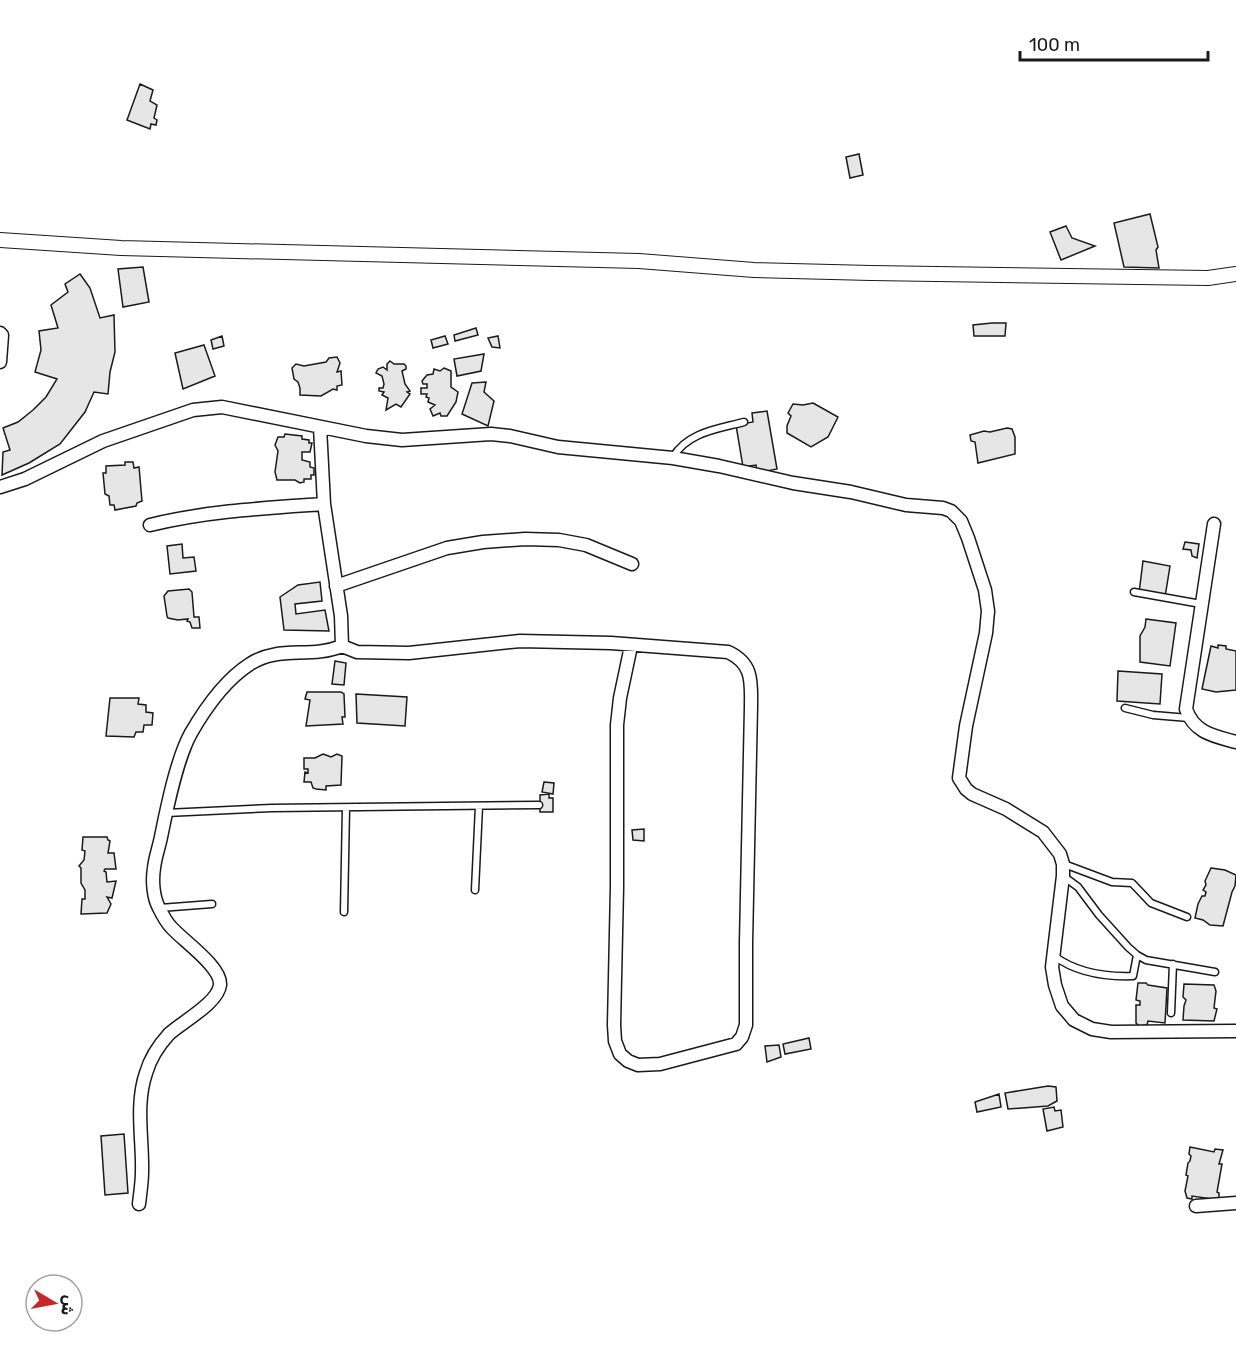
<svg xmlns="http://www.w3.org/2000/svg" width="1236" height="1357" font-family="Rubik,Vazirmatn,sans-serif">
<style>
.building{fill:#e6e6e6;stroke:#1a1a1a;stroke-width:1.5}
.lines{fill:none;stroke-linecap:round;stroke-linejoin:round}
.service-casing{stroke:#1a1a1a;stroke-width:9}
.minor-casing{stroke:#1a1a1a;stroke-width:15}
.tertiary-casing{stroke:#1a1a1a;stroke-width:16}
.service{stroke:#fff;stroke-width:6}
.minor{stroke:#fff;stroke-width:12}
.tertiary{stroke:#fff;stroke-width:14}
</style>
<rect width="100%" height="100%" fill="#fff"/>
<path class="building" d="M 140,84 L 153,90 L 150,101 L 157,105 L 154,118 L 157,120 L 156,125 L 151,124 L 150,129 L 127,120 Z
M 859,154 L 863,175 L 850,178 L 846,157 Z
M 1150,214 L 1158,247 L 1156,250 L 1159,268 L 1124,267 L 1114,223 Z
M 1066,226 L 1072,238 L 1095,246 L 1061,260 L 1050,232 Z
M 143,267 L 149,302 L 123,307 L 118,269 Z
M 80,274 L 90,288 L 100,318 L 114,315 L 115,352 L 110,372 L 108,394 L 94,392 L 85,412 L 60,444 L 29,463 L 2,475 L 3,452 L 10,450 L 3,428 L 18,422 L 33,410 L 46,397 L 57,379 L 35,372 L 41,350 L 39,331 L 58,328 L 51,305 L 68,292 L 65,284 Z
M 992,323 L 1006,323 L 1005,336 L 974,336 L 973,325 Z
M 476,328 L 478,335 L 455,341 L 454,335 Z
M 222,336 L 224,346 L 213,349 L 211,340 Z
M 445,336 L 448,344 L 433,348 L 431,340 Z
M 498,336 L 500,348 L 492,347 L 488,338 Z
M 204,345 L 215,376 L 183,389 L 175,353 Z
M 484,354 L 481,371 L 457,376 L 454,359 Z
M 337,357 L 340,363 L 337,372 L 341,371 L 342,385 L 337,386 L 337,390 L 333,389 L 321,396 L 300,395 L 300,388 L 298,382 L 294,379 L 292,368 L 296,364 L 304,366 L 326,362 L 329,358 Z
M 390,361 L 394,364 L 404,364 L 406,366 L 406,369 L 402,371 L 405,384 L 410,391 L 407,392 L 410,394 L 401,407 L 396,404 L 386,410 L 388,398 L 382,395 L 384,392 L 379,391 L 379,388 L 383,388 L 384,384 L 382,376 L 376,373 L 378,369 L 383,367 L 387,370 L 387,364 Z
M 444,368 L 451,371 L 451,387 L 458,392 L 456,402 L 447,416 L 441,416 L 440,413 L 433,416 L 430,409 L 435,405 L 428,402 L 429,398 L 426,397 L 427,394 L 421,394 L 421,388 L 427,388 L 427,384 L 423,384 L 422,381 L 427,375 L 433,374 L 434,369 L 440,371 Z
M 486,382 L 484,392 L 494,401 L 488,426 L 462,414 L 472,383 Z
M 813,403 L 838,417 L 828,437 L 811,447 L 787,433 L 787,426 L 791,416 L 788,413 L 793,404 L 803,405 Z
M 767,411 L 777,469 L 757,473 L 756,465 L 743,467 L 736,425 L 753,422 L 752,413 Z
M 1007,428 L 1012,429 L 1015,437 L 1015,454 L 978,463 L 975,442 L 971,441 L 970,435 L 984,431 L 990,432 Z
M 285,434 L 302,436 L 302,439 L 309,440 L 309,443 L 312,443 L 310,452 L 302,452 L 302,460 L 310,462 L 310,467 L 314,468 L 314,475 L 311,475 L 311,479 L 304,479 L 304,482 L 300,483 L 295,480 L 277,480 L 275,472 L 278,451 L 275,445 L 278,437 L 284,437 Z
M 125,462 L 133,462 L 134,468 L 139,467 L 142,501 L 137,503 L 136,506 L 115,510 L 114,505 L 110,505 L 109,496 L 105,494 L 103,473 L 106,473 L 106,466 L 125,465 Z
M 1185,542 L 1199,544 L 1197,558 L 1192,556 L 1191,550 L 1183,549 Z
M 182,544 L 183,558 L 194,557 L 196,571 L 170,574 L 167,546 Z
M 1143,561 L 1170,566 L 1165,597 L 1139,593 Z
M 320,582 L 322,601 L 295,604 L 296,614 L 325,610 L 329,631 L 284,630 L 280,597 L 298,585 Z
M 189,589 L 192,592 L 194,617 L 199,617 L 200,628 L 192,628 L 190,622 L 187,621 L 188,619 L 178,620 L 168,618 L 167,616 L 164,596 L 168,591 Z
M 1146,619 L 1176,623 L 1170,666 L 1140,662 L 1140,636 L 1145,627 Z
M 1218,645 L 1226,646 L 1226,649 L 1236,651 L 1236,690 L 1216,692 L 1202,689 L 1211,646 L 1218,648 Z
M 335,661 L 346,663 L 344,685 L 332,684 Z
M 1118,671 L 1162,674 L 1160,704 L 1117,701 Z
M 307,692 L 341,692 L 344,694 L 345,717 L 342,717 L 343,724 L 306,726 L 310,700 L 305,699 Z
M 356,694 L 407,697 L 405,726 L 357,723 Z
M 110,698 L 139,698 L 138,704 L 146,705 L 146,712 L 153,713 L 152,725 L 144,725 L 143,732 L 136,732 L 134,737 L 106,736 Z
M 323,754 L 331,757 L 337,754 L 342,756 L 341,785 L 326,786 L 326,790 L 316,789 L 313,788 L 311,782 L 304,782 L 305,772 L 308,773 L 308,769 L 304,769 L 304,758 L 315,758 Z
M 544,782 L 554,783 L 553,794 L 542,792 Z
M 549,794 L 549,798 L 553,798 L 553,812 L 540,812 L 540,795 Z
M 644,829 L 644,841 L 633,840 L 632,830 Z
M 83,837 L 107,837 L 108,840 L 110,841 L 108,853 L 114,853 L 116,869 L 105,869 L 104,871 L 106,872 L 107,882 L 116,881 L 112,898 L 107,897 L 111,904 L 107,913 L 81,914 L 82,899 L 85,899 L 85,890 L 81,883 L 81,868 L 79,866 L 84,860 L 85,851 L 82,850 Z
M 1211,868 L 1225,870 L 1236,875 L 1235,886 L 1232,892 L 1223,926 L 1210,925 L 1203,920 L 1195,918 L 1198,904 L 1202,896 L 1205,896 L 1206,892 L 1203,890 L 1206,885 L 1205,881 Z
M 1138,983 L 1146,983 L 1148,985 L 1167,988 L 1165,1023 L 1148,1021 L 1147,1025 L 1139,1026 L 1136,1023 L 1136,1005 L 1140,1005 L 1140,1001 L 1136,1000 Z
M 1184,984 L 1214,985 L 1216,991 L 1214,1008 L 1217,1009 L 1214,1021 L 1183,1020 L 1184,1006 L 1186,1000 L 1183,997 Z
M 809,1038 L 811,1049 L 785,1054 L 783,1044 Z
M 779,1045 L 781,1057 L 767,1062 L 765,1046 Z
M 1048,1086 L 1056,1087 L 1057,1101 L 1048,1106 L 1008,1109 L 1005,1093 Z
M 999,1094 L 1001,1107 L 977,1112 L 975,1102 Z
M 1054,1107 L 1055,1111 L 1061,1110 L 1063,1127 L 1047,1131 L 1043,1109 Z
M 124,1134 L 128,1193 L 105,1195 L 101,1136 Z
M 1190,1147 L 1214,1152 L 1215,1149 L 1223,1150 L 1219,1164 L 1222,1164 L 1217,1192 L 1219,1193 L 1219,1200 L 1192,1196 L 1192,1199 L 1187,1198 L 1185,1191 L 1188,1176 L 1186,1175 L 1188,1163 L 1190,1161 L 1191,1156 L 1189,1154 Z"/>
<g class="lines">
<defs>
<path id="service" d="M 673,457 C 688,432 718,429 744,422
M 1134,592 L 1201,604
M 1125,708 L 1153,715 L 1189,718
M 166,813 L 272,808 L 539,805
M 1064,864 L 1112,882 L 1132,883 L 1151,903 L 1187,917
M 1063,876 L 1078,887 L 1099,915 L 1128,947 L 1137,955 L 1146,960 L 1215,972
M 475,890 L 479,806
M 160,908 L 212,904
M 344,912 L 346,808
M 1054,956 C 1077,973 1105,977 1133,976 L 1137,955
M 1171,1013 L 1173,964"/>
<path id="minor" d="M 0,333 L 2,335 L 0,362
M 0,487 L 25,479 L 103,441 L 193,410 L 222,407 L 366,436 L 402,440 L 491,434 L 510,436 L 558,447 L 673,458 L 719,466 L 793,483 L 851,492 L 906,505 L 943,508 L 951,511 L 961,521 L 968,538 L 985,590 L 988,611 L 986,633 L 966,726 L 959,778 L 966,789 L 972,794 L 1006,809 L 1043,832 L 1060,854 L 1063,864 L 1063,876 L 1052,967 L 1055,985 L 1062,1006 L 1074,1020 L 1092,1029 L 1111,1032 L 1236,1031
M 1214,524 L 1186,709 C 1194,733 1214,736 1236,742
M 150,525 C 207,511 266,508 324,504
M 336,586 L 447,548 L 483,542 L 525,539 L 559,540 L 586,545 L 632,564
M 342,646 L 357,652 L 409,653 L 520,641 L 611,643 L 728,652 C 754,664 751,683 751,707 L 746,943 L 746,1025 L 742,1037 L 736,1044 L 660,1064 L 638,1065 L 628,1061 L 620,1054 L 615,1041 L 614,1025 L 617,887 L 617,725 L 620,698 L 631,646
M 139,1204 C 140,1194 142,1183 142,1172 C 143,1140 135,1105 146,1073 C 150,1059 159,1045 169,1034 C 182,1022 218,1003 220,985 C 222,967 182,940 171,927 C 166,922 162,914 159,908 C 153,897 152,880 154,868 C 155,858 159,847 161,837 C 167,807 177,758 191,733 C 206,707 225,680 250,664 C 279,645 310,659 342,646 L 341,616 L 324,504 L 320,427
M 1196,1206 L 1236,1203"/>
<path id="tertiary" d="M 0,240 L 121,248 L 639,261 L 754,270 L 871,273 L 1208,278 L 1236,274"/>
</defs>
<use href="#service" class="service-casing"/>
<use href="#minor" class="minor-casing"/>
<use href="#tertiary" class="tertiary-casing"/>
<use href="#service" class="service"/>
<use href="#minor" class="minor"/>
<use href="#tertiary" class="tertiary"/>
</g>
<g transform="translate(54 1303) rotate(100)"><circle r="28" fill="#ffffff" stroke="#a3a3a3" stroke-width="1.5"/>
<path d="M0-4.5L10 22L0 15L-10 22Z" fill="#c62828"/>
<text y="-9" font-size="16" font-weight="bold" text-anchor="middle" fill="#1a1a1a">ش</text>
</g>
<path d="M1020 51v9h188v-9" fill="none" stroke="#1a1a1a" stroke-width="3"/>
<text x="1029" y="51" font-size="18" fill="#1a1a1a" stroke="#ffffff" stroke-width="4.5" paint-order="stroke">100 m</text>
</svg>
